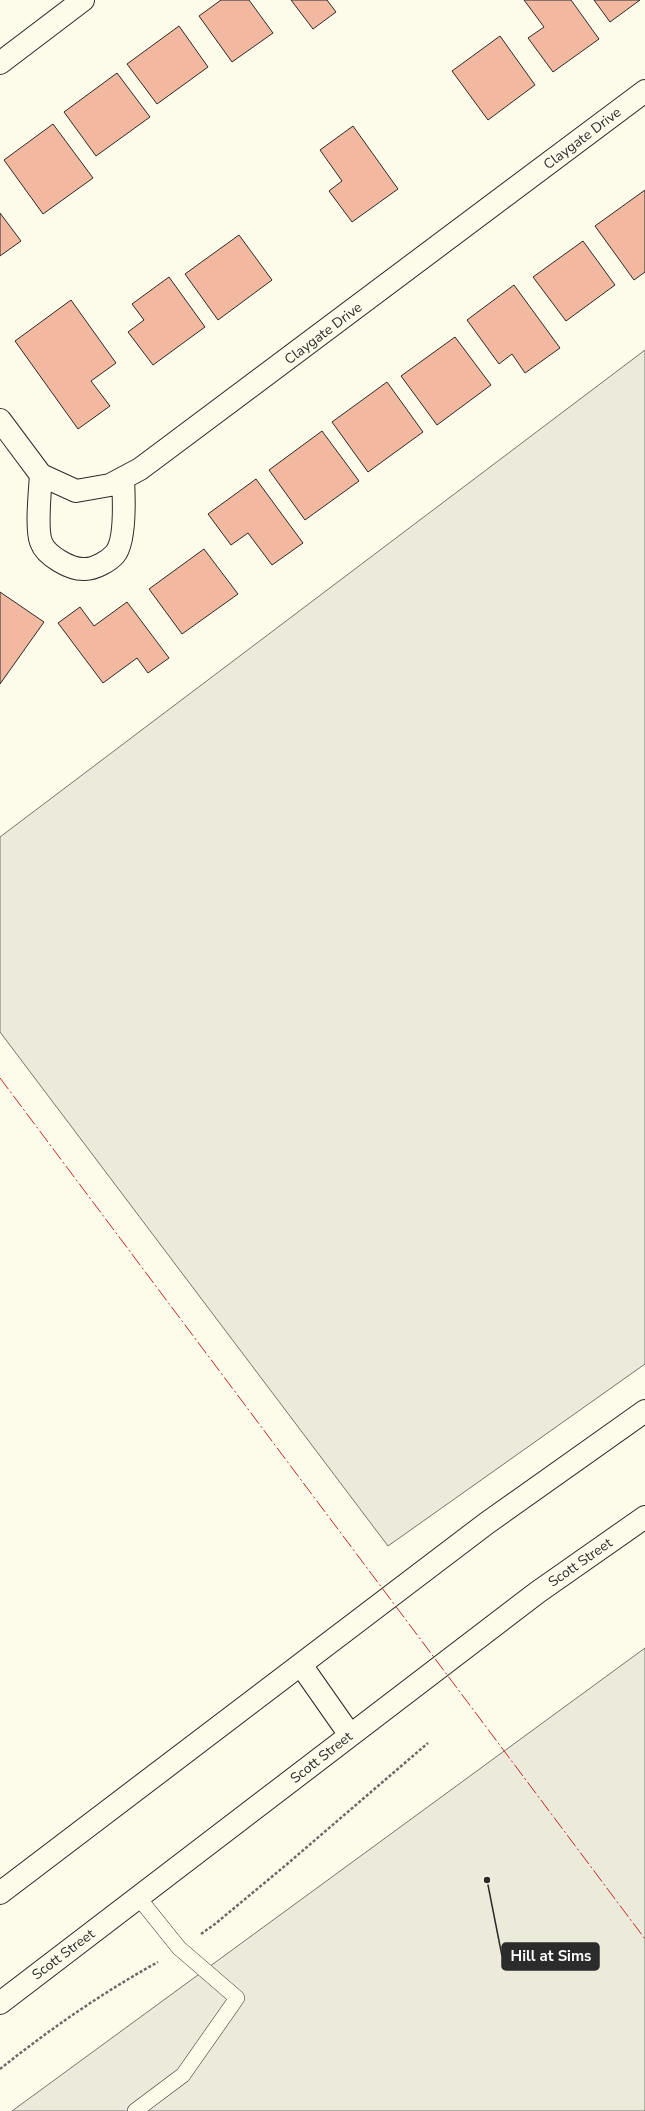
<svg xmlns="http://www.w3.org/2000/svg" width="645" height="2111" font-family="'Nunito Sans',sans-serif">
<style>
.green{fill:#ecebdb;stroke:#74746e}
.building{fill:#f2b8a0;stroke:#2b2b2b}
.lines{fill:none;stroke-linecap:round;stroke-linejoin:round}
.service-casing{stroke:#2b2b2b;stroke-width:16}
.minor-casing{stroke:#2b2b2b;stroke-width:24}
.secondary-casing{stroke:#2b2b2b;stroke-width:24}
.path{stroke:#6a6964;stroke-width:2.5;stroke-dasharray:3 2;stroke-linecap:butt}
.service{stroke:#fdfbea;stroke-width:15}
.minor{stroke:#fdfbea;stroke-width:22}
.secondary{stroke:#fdfbea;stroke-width:22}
.power{stroke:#c62828;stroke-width:1;stroke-dasharray:14 3 2 3;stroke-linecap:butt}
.labels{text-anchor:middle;stroke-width:3;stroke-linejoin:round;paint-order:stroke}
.street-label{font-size:14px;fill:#2b2b2b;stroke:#fdfbea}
.leader{fill:none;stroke:#2b2b2b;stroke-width:1.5}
.callout-dot{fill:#2b2b2b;stroke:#fdfbea;stroke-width:1.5}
.callout{fill:#2b2b2b;stroke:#2b2b2b;stroke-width:1.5}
.callout-label{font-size:15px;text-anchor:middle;font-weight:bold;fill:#fff}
</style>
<rect width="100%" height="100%" fill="#fdfbea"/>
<path class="green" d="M 645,350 L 645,1364 L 388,1546 L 0,1032 L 0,837 Z
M 645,1648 L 645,2111 L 12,2111 Z"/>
<path class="building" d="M 221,0 L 249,0 L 273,33 L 232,62 L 199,16 Z
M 291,0 L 327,0 L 336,12 L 313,29 Z
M 524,0 L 571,0 L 599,39 L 553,72 L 528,38 L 544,27 Z
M 594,0 L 640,0 L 610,22 Z
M 179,26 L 208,67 L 157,104 L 127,64 Z
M 500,36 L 535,85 L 488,120 L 452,71 Z
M 117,73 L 150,117 L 96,156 L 64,112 Z
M 53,124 L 93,178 L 43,214 L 4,160 Z
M 353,126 L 398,189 L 352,222 L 329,191 L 342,181 L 320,150 Z
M 645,190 L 645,272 L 634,280 L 595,226 Z
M 0,213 L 21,241 L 0,256 Z
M 239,235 L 272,280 L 218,320 L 185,274 Z
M 583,241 L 615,285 L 566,321 L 533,277 Z
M 169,277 L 205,327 L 153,365 L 128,332 L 144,320 L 132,304 Z
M 514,285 L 560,348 L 525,373 L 512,354 L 499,364 L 467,320 Z
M 71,300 L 116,363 L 91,381 L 110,406 L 78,429 L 15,341 Z
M 455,337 L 491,385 L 437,425 L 401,376 Z
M 387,382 L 423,432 L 368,472 L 332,422 Z
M 322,431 L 359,481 L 305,520 L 269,470 Z
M 256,479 L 303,543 L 272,565 L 248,533 L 231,545 L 208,514 Z
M 204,549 L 238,594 L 182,634 L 149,589 Z
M 0,592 L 44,622 L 0,684 Z
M 127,602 L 169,658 L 148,673 L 137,658 L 103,683 L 58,623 L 80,607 L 94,626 Z"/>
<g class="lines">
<defs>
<path id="service" d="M 135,2111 L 183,2075 L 237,1998 L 179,1948 L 138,1897"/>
<path id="minor" d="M 0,63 L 83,0
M 0,420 L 41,475 L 76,491 L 110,485 L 140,469 L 645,91
M 41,475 C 40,490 36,529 41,542 C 46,556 71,570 85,569 C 95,569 109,561 115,554 C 126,541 124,497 123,479"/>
<path id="secondary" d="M 301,1665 L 350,1735
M 0,1893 L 487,1523 L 645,1411
M 0,2003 L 538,1592 L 645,1517"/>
</defs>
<use href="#service" class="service-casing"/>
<use href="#minor" class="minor-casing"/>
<use href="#secondary" class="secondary-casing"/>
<path class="path" d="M 201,1934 L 215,1924 L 286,1865 L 428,1743
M 0,2069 C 50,2029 102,1993 158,1962"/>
<use href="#service" class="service"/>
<use href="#minor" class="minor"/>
<use href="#secondary" class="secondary"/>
<path class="power" d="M 0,1078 L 645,1939"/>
</g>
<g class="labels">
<g class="street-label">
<text transform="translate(582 138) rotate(-37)" y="5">Claygate Drive</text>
<text transform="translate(323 333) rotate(-37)" y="5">Claygate Drive</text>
<text transform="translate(580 1562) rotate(-35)" y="5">Scott Street</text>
<text transform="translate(321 1757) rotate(-38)" y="5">Scott Street</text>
<text transform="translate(63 1954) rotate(-37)" y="5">Scott Street</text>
</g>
</g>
<path class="leader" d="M487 1880L502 1956"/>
<circle class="callout-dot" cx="487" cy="1880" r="4"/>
<rect class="callout" x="502" y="1943" width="97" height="27" rx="4"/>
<g class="callout-label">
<text x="551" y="1961">Hill at Sims</text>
</g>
</svg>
